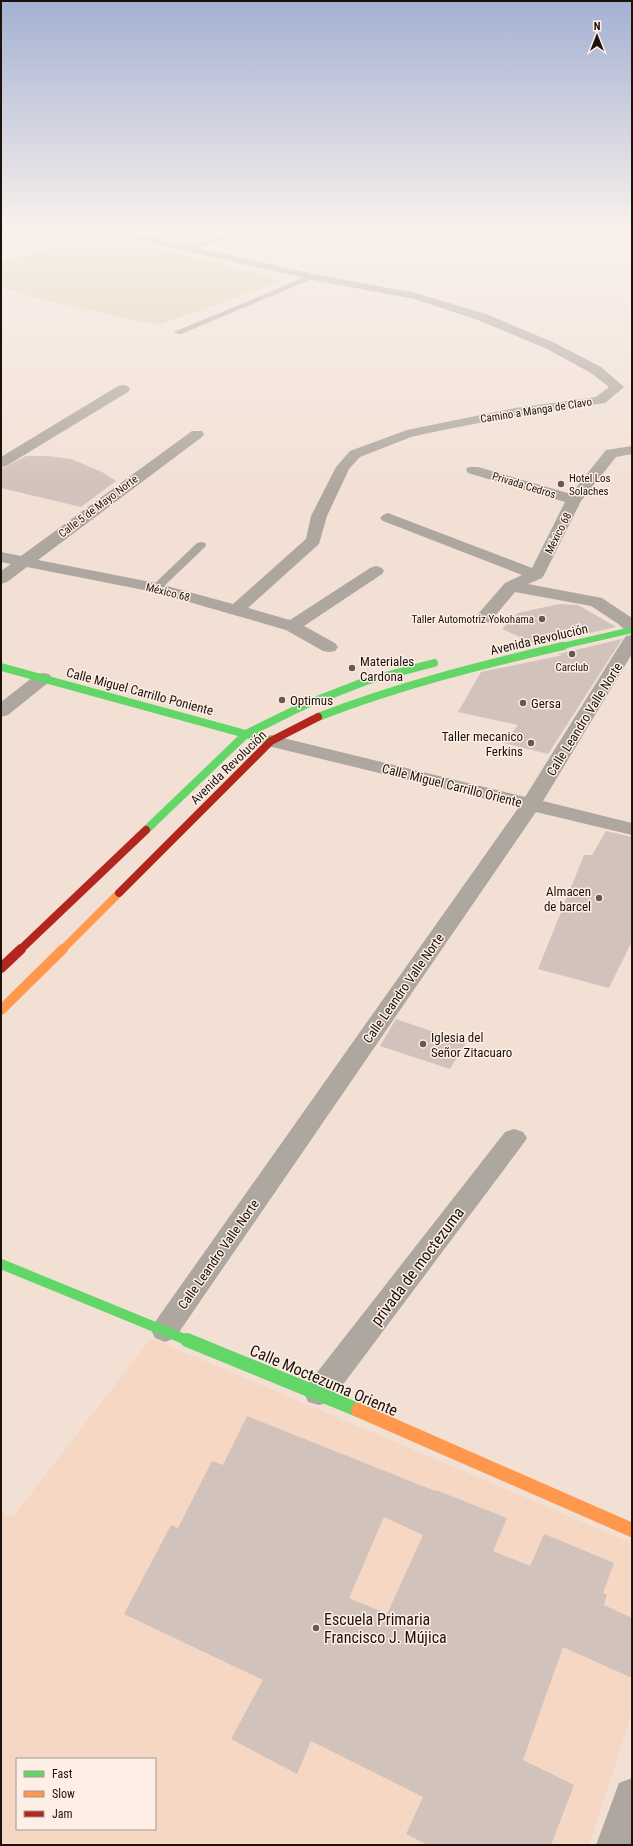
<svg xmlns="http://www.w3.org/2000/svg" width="633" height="1846" font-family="'Roboto Condensed',sans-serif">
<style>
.built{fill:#f5d7c4;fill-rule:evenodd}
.green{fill:#ddd1ae}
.building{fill:#d2c2bc;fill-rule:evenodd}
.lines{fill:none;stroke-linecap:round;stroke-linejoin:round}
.lane{fill:#aea79f;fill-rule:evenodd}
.street{fill:#aea79f;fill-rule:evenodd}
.fast-far3{stroke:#63d668;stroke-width:6}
.fast-far2{stroke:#63d668;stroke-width:8}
.fast-far1{stroke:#63d668;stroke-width:10}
.fast{stroke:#63d668;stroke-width:14}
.slow-far2{stroke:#ff974d;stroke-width:8}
.slow-far1{stroke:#ff974d;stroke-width:10}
.slow{stroke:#ff974d;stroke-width:14}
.jam-far1{stroke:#b3261e;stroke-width:8}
.jam{stroke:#b3261e;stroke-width:10}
.poi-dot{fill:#685a52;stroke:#fdefe6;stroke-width:1.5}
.labels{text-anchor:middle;stroke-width:3;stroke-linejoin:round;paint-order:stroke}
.far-street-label{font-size:11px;fill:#1d120b;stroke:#fdefe6}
.far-poi-label{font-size:11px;fill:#1d120b;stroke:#fdefe6;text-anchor:start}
.street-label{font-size:13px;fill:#1d120b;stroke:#fdefe6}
.poi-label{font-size:13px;fill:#1d120b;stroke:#fdefe6;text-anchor:start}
.near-street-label{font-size:16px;fill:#1d120b;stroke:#fdefe6}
.near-poi-label{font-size:16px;fill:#1d120b;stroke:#fdefe6;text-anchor:start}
</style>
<rect width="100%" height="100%" fill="#f2e0d5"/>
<path class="built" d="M 151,1338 L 632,1543 L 632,1713 L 589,1845 L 1,1845 L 1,1512 L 13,1517 ZM 17,1759 L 155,1759 L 155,1829 L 17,1829 Z"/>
<path class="green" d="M 94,234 L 261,274 L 282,281 L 158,325 L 40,299 L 1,286 L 1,263 Z"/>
<path class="building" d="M 26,456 L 47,456 L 71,459 L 102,472 L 116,481 L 81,507 L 1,488 L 1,469 Z
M 559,604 L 578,605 L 616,627 L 538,645 L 502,629 L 518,613 Z
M 622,639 L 548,754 L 504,743 L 518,725 L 458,712 L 481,672 L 563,655 L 558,654 Z
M 606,831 L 632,837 L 632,941 L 609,988 L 538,969 L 584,855 L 592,855 Z
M 396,1019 L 466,1043 L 450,1069 L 380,1046 Z
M 247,1416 L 435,1491 L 436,1490 L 507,1518 L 493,1551 L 530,1566 L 544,1534 L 614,1563 L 603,1593 L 607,1595 L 604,1605 L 632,1618 L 632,1678 L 563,1647 L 523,1760 L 574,1785 L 551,1845 L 428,1845 L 406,1834 L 423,1797 L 311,1741 L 297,1774 L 231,1739 L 263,1680 L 124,1614 L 171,1525 L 178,1528 L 212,1461 L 223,1465 ZM 384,1517 L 423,1535 L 387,1614 L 349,1598 Z"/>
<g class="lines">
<path class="lane" d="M 239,231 L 246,231 L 241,235 L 191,249 L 186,248 Z
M 310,275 L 317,277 L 181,334 L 178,334 L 174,332 Z
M 201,542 L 205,543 L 206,545 L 205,547 L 160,590 L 152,590 L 151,588 L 152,586 L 197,543 Z"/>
<path class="street" d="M 106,231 L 124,231 L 313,274 L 416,293 L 449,303 L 486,314 L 555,343 L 601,367 L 624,387 L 605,403 L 515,416 L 438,431 L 411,437 L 360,457 L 349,469 L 327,516 L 319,544 L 248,608 L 290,620 L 370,568 L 376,566 L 382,568 L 384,571 L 382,574 L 304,626 L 335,643 L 338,647 L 335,651 L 329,652 L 323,651 L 286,630 L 154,592 L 27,567 L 7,582 L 1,584 L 1,571 L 11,564 L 1,562 L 1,552 L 21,556 L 192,431 L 202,431 L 204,434 L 202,437 L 38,560 L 156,583 L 233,604 L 306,539 L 311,516 L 336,467 L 350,451 L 407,430 L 515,408 L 596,397 L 609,387 L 591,373 L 547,349 L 478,320 L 414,299 L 313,280 L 111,234 Z
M 123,385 L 128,386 L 130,389 L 128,392 L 6,466 L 1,467 L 1,457 L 118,386 Z
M 632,446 L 632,454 L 616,457 L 581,501 L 544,575 L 542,578 L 528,584 L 602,598 L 632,618 L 632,632 L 626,631 L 617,623 L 591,606 L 515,592 L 490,622 L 484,623 L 478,622 L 476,618 L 478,614 L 505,583 L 522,575 L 383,521 L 380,518 L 383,515 L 388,513 L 393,515 L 532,568 L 565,502 L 468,473 L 466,470 L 468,467 L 478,467 L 571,494 L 606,450 Z
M 632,635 L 632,654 L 543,801 L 632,823 L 632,835 L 536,812 L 175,1338 L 165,1342 L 155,1338 L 151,1330 L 155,1322 L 519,807 L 264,745 L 262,741 L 264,737 L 271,735 L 525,797 L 623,640 L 626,636 Z
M 43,673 L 49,674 L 52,678 L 49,682 L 8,715 L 1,717 L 1,702 L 37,674 Z
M 514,1129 L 523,1132 L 527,1138 L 523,1144 L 330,1402 L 319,1405 L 308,1402 L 304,1393 L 308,1384 L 505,1132 Z
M 632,1778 L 632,1845 L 596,1845 L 619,1783 Z"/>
<path class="fast-far3" d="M 558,647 L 632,630"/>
<path class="fast-far2" d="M 1,667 L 271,741
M 318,717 C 398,686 480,665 563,646
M 146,830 L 246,734 L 307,704 L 366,681 L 434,663"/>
<path class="fast-far1" d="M 1,1264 L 189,1341"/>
<path class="fast" d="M 187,1340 L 358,1410"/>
<path class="slow-far2" d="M 62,950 L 119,893"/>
<path class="slow-far1" d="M 1,1010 L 63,949"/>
<path class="slow" d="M 358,1410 L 632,1530"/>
<path class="jam-far1" d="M 119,893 L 271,741 L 318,717
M 20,950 L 146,830"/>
<path class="jam" d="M 1,968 L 21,949"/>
</g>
<linearGradient id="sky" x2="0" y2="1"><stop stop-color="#a4b1d2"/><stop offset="0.47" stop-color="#f9f1ec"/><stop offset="1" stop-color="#f9f1ec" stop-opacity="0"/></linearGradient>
<rect width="633" height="489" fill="url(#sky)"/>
<g class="poi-dot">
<circle cx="561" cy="484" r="4"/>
<circle cx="542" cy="619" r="4"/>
<circle cx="572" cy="654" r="4"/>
<circle cx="352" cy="668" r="4"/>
<circle cx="282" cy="700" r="4"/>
<circle cx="523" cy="703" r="4"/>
<circle cx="531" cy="743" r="4"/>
<circle cx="599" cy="898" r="4"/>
<circle cx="423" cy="1044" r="4"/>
<circle cx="316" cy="1628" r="4"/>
</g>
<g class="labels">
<g class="far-street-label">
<text transform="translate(536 410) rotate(-9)" y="4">Camino a Manga de Clavo</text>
<text transform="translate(524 485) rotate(17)" y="4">Privada Cedros</text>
<text transform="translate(98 506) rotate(-37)" y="4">Calle 5 de Mayo Norte</text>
<text transform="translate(558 533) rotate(-63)" y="4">México 68</text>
<text transform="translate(168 592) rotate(14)" y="4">México 68</text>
</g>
<g class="far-poi-label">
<text x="569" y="482">Hotel Los<tspan x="569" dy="13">Solaches</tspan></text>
<text x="534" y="623" text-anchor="end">Taller Automotriz Yokohama</text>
<text x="572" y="671" text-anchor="middle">Carclub</text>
</g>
<g class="street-label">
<text transform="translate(539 639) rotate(-13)" y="5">Avenida Revolución</text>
<text transform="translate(140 691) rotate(15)" y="5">Calle Miguel Carrillo Poniente</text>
<text transform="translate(584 719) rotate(-58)" y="5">Calle Leandro Valle Norte</text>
<text transform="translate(228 767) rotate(-44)" y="5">Avenida Revolución</text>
<text transform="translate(452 785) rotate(14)" y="5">Calle Miguel Carrillo Oriente</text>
<text transform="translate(403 988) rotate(-55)" y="5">Calle Leandro Valle Norte</text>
<text transform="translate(218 1254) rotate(-55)" y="5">Calle Leandro Valle Norte</text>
</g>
<g class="poi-label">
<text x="360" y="666">Materiales<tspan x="360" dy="15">Cardona</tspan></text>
<text x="290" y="705">Optimus</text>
<text x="531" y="708">Gersa</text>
<text x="523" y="741" text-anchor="end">Taller mecanico<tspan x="523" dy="15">Ferkins</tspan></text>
<text x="591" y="896" text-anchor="end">Almacen<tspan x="591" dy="15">de barcel</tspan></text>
<text x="431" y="1042">Iglesia del<tspan x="431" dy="15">Señor Zitacuaro</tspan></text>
</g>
<g class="near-street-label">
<text transform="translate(417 1266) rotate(-53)" y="6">privada de moctezuma</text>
<text transform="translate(324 1380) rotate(23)" y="6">Calle Moctezuma Oriente</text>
</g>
<g class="near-poi-label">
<text x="324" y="1625">Escuela Primaria<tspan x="324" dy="18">Francisco J. Mújica</tspan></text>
</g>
</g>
<rect width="633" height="1846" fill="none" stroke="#1d120b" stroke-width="4"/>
<rect x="16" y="1758" width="140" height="72" fill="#fdefe6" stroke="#a3978e"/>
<rect x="24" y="1771" width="20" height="6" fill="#63d668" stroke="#a3978e"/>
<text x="52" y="1778" font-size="12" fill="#1d120b">Fast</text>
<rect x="24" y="1791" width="20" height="6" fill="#ff974d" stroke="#a3978e"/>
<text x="52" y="1798" font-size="12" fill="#1d120b">Slow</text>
<rect x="24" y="1811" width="20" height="6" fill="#b3261e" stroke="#a3978e"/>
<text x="52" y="1818" font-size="12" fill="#1d120b">Jam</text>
<g transform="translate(597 36)" stroke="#fdefe6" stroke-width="3" paint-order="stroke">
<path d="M0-3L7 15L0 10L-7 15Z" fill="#1d120b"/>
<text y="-6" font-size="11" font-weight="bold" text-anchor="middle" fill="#1d120b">N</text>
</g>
</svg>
